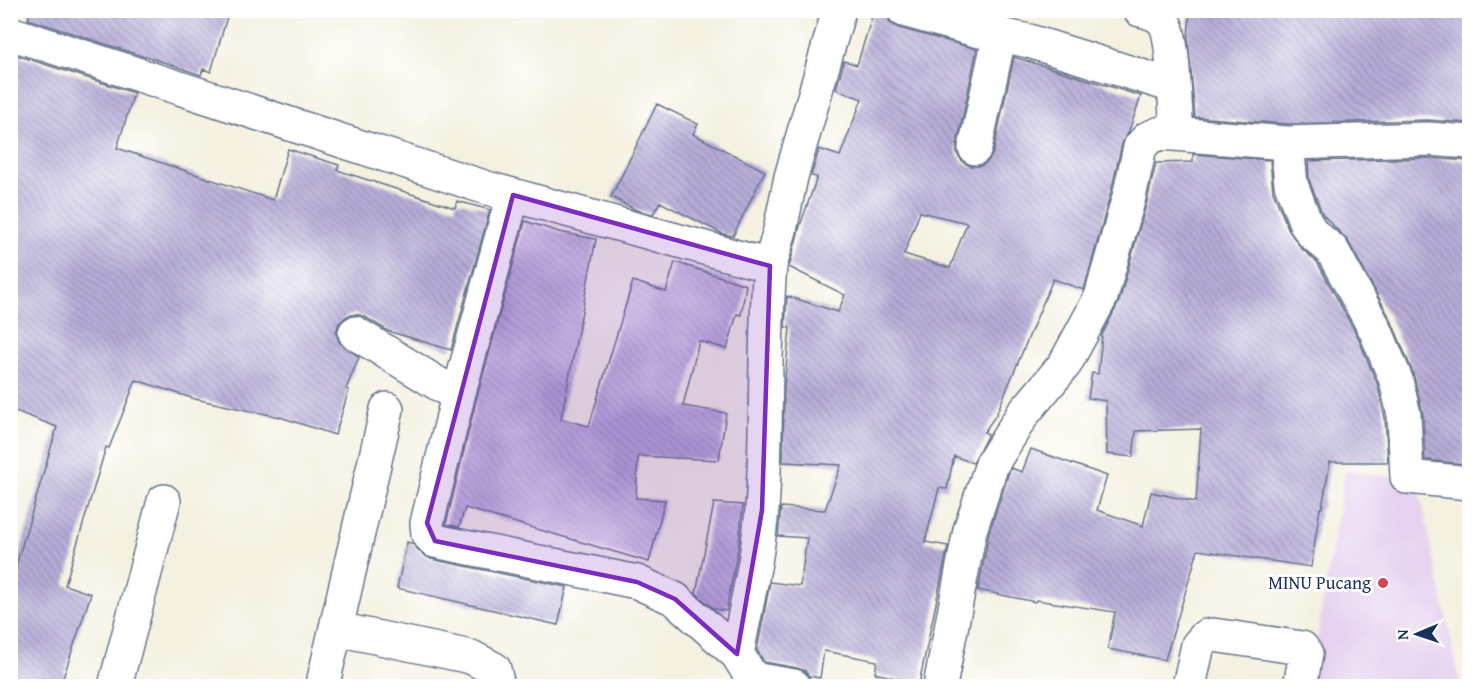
<svg xmlns="http://www.w3.org/2000/svg" width="1480" height="697" font-family="'Gentium Book Plus',serif">
<style>
.built{fill:#e6d2f0}
.building{fill:url(#building-back-hatch);fill-rule:evenodd}
.lines{fill:none;stroke-linecap:round;stroke-linejoin:round}
.minor-casing{stroke:#67738c;stroke-width:36}
.minor{stroke:#fff;stroke-width:33}
.marked{fill:#7b2cbf;fill-opacity:0.2;stroke:#7b2cbf;stroke-width:4.5;stroke-linejoin:round}
.poi-dot{fill:#d1495b;stroke:#fff;stroke-width:2}
.labels{text-anchor:middle;stroke-width:6;stroke-linejoin:round;paint-order:stroke}
.poi-label{font-size:18px;fill:#1b2f5e;stroke:#fff;text-anchor:end}
</style>
<defs>
<pattern id="building-back-hatch" width="6" height="6" patternUnits="userSpaceOnUse" patternTransform="scale(1.5)"><rect width="6" height="6" fill="#b7add8"/><path d="M-1 5l2 2M0 0l6 6M5-1l2 2" fill="none" stroke="#948db2"/></pattern>
</defs>
<rect width="100%" height="100%" fill="#fff"/>
<filter id="ink" filterUnits="userSpaceOnUse"><feTurbulence type="fractalNoise" baseFrequency=".0167" numOctaves="2"/><feDisplacementMap in="SourceGraphic" scale="12" xChannelSelector="R" yChannelSelector="G"/><feConvolveMatrix kernelMatrix="1 2 1 2 8 2 1 2 1" color-interpolation-filters="sRGB"/></filter>
<filter id="wash" filterUnits="userSpaceOnUse"><feTurbulence type="fractalNoise" baseFrequency=".008" numOctaves="4" result="noise"/><feDisplacementMap in="SourceGraphic" scale="24" xChannelSelector="R" yChannelSelector="G"/><feGaussianBlur stdDeviation="1.35" result="paint"/><feColorMatrix in="noise" values="0 0 0 0 0 0 0 0 0 0 0 0 0 0 0 0 0 1.4 0 .05"/><feComposite in="paint" operator="in"/></filter>
<g filter="url(#wash)">
<rect width="100%" height="100%" fill="#f4f1e0"/>
<path class="built" d="M 1345,471 L 1417,480 L 1461,686 L 1309,686 Z"/>
<g id="blocks">
<path class="building" d="M 31,10 L 229,10 L 211,72 L 203,69 L 201,75 L 146,56 L 145,57 L 28,19 Z
M 874,10 L 886,10 L 890,23 L 899,28 L 977,49 L 957,145 L 957,154 L 963,162 L 970,166 L 981,166 L 988,161 L 993,153 L 1014,57 L 1141,96 L 1129,131 L 1122,143 L 1111,192 L 1084,290 L 1053,279 L 996,415 L 984,432 L 988,434 L 973,463 L 954,456 L 947,489 L 939,488 L 925,542 L 948,546 L 919,684 L 875,673 L 877,661 L 824,651 L 820,678 L 809,676 L 805,671 L 797,668 L 764,662 L 757,650 L 770,582 L 800,586 L 807,538 L 778,536 L 781,507 L 825,510 L 841,465 L 783,462 L 784,387 L 790,328 L 785,327 L 787,296 L 838,312 L 845,295 L 789,267 L 800,226 L 817,177 L 811,176 L 819,149 L 840,156 L 862,99 L 836,89 L 844,61 L 857,65 ZM 920,212 L 967,223 L 950,268 L 904,254 Z
M 1190,10 L 1470,10 L 1470,123 L 1427,120 L 1287,124 L 1195,117 L 1188,38 Z
M 10,53 L 134,93 L 117,148 L 273,200 L 288,149 L 339,165 L 337,170 L 455,208 L 457,201 L 490,210 L 451,350 L 388,331 L 365,317 L 356,314 L 347,316 L 339,323 L 336,333 L 339,342 L 359,357 L 346,389 L 349,390 L 335,435 L 280,417 L 195,399 L 136,380 L 109,448 L 106,447 L 65,585 L 91,594 L 60,687 L 10,687 L 10,586 L 57,427 L 10,409 Z
M 657,104 L 698,124 L 693,134 L 765,171 L 733,236 L 723,234 L 660,202 L 653,214 L 636,210 L 611,197 Z
M 1193,154 L 1270,160 L 1273,191 L 1289,231 L 1301,248 L 1317,262 L 1358,337 L 1378,386 L 1385,418 L 1388,462 L 1330,462 L 1322,508 L 1320,508 L 1311,567 L 1198,550 L 1165,660 L 1108,649 L 1115,612 L 1036,600 L 1035,602 L 978,590 L 989,533 L 1009,472 L 1011,468 L 1022,472 L 1031,449 L 1107,476 L 1097,510 L 1143,526 L 1151,492 L 1196,502 L 1201,429 L 1136,431 L 1133,457 L 1107,454 L 1106,401 L 1088,398 L 1092,373 L 1098,374 L 1102,335 L 1119,302 L 1147,201 L 1156,163 L 1193,162 Z
M 1428,158 L 1470,161 L 1470,433 L 1465,433 L 1466,464 L 1425,460 L 1423,414 L 1413,373 L 1391,320 L 1348,241 L 1323,215 L 1309,180 L 1308,161 Z
M 525,221 L 559,232 L 596,239 L 561,419 L 589,426 L 633,281 L 666,292 L 675,262 L 746,285 L 741,315 L 737,314 L 727,349 L 699,341 L 683,406 L 726,413 L 719,460 L 638,456 L 636,498 L 665,500 L 649,562 L 465,508 L 459,527 L 446,524 L 476,401 Z
M 714,503 L 743,505 L 739,543 L 726,611 L 714,609 L 696,593 Z
M 407,542 L 413,544 L 422,554 L 431,559 L 567,587 L 558,625 L 397,588 Z"/>
</g>
</g>
<g filter="url(#ink)">
<use href="#blocks" fill-opacity="0" stroke="#67738c" stroke-width="1.5"/>
<g class="lines">
<defs>
<path id="minor" d="M 904,10 L 976,30 L 1029,41 L 1173,86
M 1140,10 C 1149,12 1158,14 1164,22 C 1174,36 1175,113 1177,133
M 10,33 L 487,188 L 770,266 C 763,347 768,428 762,509 C 758,558 746,606 737,654
M 1287,143 L 1291,184 L 1306,224 L 1313,234 L 1332,250 L 1375,329 L 1396,380 L 1404,415 L 1407,477 L 1470,483
M 975,148 L 1000,34
M 770,266 L 780,230 L 791,177 L 839,10
M 355,333 L 458,396 L 427,523 L 428,534 L 435,541 L 637,582 L 675,599 L 737,654 L 753,679 L 751,686
M 458,396 L 513,195
M 337,629 L 471,657 L 494,669 L 498,686
M 324,679 L 387,409
M 753,679 L 794,686
M 115,686 L 164,501
M 940,686 L 970,530 L 992,464 L 1023,414 L 1065,364 L 1101,297 L 1129,197 L 1140,147 L 1148,138 L 1161,133 L 1287,143 L 1428,139 L 1470,142
M 1189,686 L 1198,645 L 1206,636 L 1213,635 L 1302,648 L 1306,654 L 1300,686"/>
</defs>
<use href="#minor" class="minor-casing"/>
<use href="#minor" class="minor"/>
</g>
</g>
<path class="marked" d="M 513,195 L 770,266 L 762,510 L 737,654 L 675,599 L 637,582 L 435,541 L 427,523 Z"/>
<circle class="poi-dot" cx="1383" cy="583" r="6"/>
<g class="labels">
<g class="poi-label">
<text x="1371" y="589">MINU Pucang</text>
</g>
</g>
<rect width="1480" height="697" fill="none" stroke="#fff" stroke-width="36"/>
<g transform="translate(1417 634) rotate(268)" stroke="#ffffff" stroke-width="4.5" paint-order="stroke">
<path d="M0-4.5L10 22L0 15L-10 22Z" fill="#1b2f5e"/>
<text y="-9" font-size="16" font-weight="bold" text-anchor="middle" fill="#1b2f5e">N</text>
</g>
</svg>
